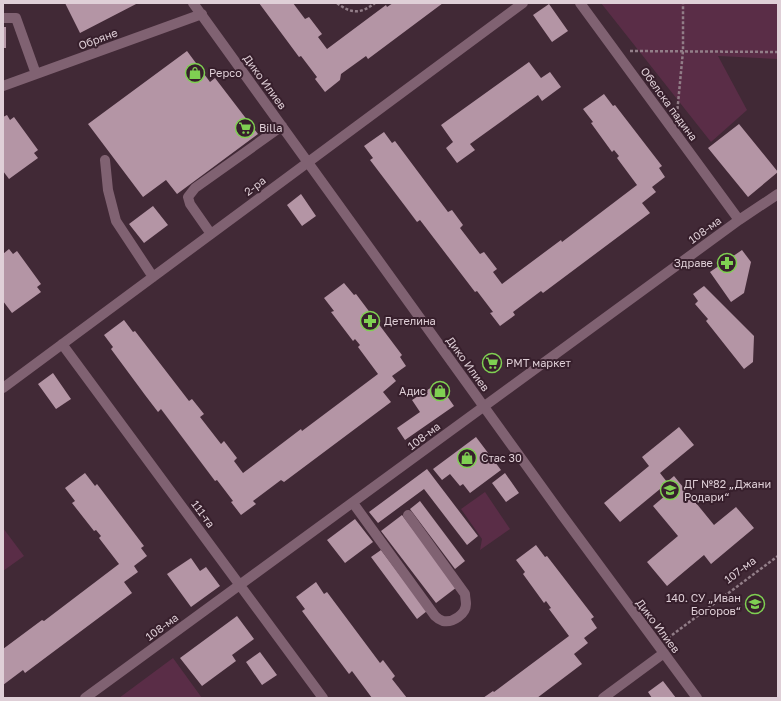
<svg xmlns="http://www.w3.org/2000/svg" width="781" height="701" font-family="'Golos Text',sans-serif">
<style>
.green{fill:#5a2d47}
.building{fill:#b495a5}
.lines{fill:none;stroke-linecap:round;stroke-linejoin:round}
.path{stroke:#927e88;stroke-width:2.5;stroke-dasharray:3 2;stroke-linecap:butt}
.minor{stroke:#806272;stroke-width:10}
.labels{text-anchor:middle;stroke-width:4;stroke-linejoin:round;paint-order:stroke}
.street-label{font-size:11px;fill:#dfcfd7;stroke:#371f2c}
.poi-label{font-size:11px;fill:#dfcfd7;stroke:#371f2c;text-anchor:start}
</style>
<rect width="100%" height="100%" fill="#412936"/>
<path class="green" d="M 601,3 L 778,3 L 778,59 L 718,56 L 747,110 L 711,142 Z
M 485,492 L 510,529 L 480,550 L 482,539 L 461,509 Z
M 3,528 L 24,556 L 3,571 Z
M 173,658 L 202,698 L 119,698 Z"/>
<path class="building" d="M 65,3 L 138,3 L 80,33 Z
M 259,3 L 293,3 L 305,19 L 309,17 L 322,34 L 318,37 L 327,49 L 386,5 L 387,7 L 393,3 L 443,3 L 368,59 L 366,56 L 341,74 L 340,80 L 325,92 L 315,79 L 317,77 L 301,56 L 299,57 Z
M 549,4 L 568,31 L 552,42 L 533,15 Z
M 3,27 L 6,27 L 6,48 L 3,48 Z
M 187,51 L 210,82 L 215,78 L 258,134 L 177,194 L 166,180 L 143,197 L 88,124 Z
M 529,62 L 541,78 L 550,72 L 561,87 L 542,101 L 538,95 L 470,144 L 475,150 L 457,163 L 446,148 L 453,142 L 441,125 Z
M 604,94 L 613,106 L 615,105 L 662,166 L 659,168 L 665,177 L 652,187 L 656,192 L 642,203 L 650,213 L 543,293 L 541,291 L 513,312 L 515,315 L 500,326 L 490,313 L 493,312 L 477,291 L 475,292 L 420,220 L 417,222 L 405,206 L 370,160 L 373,158 L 364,146 L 384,132 L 392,143 L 395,141 L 448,212 L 452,210 L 463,225 L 460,228 L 480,254 L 484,252 L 497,269 L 493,272 L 502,284 L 561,240 L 562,242 L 637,185 L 617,158 L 619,156 L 614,150 L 612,152 L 591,123 L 593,122 L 583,109 Z
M 7,115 L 10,120 L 14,117 L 38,150 L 34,153 L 38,158 L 9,179 L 3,171 L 3,117 Z
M 739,124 L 778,172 L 748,197 L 708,148 Z
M 301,194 L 316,216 L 302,226 L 287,205 Z
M 153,206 L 168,225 L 144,243 L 129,224 Z
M 9,249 L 13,254 L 17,251 L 41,284 L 37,287 L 41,292 L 12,313 L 3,301 L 3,254 Z
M 742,250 L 751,262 L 744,293 L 731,302 L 710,272 Z
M 344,283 L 354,295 L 356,294 L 402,355 L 400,357 L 406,366 L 392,376 L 396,381 L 383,392 L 391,402 L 284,482 L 281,480 L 253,501 L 256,504 L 241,515 L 231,502 L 233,501 L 217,480 L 215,481 L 161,409 L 158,412 L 145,395 L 111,349 L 113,347 L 104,335 L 124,320 L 133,332 L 135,331 L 189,401 L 192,399 L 204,414 L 200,417 L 221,444 L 224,441 L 237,458 L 234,461 L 243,473 L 301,429 L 302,431 L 378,374 L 358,347 L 360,345 L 355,339 L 353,341 L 331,312 L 334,311 L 324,298 Z
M 704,286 L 754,336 L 753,362 L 744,369 L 706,321 L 708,319 L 695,304 L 698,301 L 693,294 Z
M 53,373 L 71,399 L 56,409 L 38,384 Z
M 438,383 L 454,406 L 405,440 L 397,428 L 420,412 L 412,400 Z
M 679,427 L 694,445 L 660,473 L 667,482 L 674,476 L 714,525 L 736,507 L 754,528 L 711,564 L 704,555 L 667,586 L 647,562 L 678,536 L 653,506 L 666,495 L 660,489 L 620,522 L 604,503 L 649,466 L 642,457 Z
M 476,437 L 501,470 L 470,493 L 463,484 L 460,486 L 450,474 L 442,480 L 433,469 Z
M 427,469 L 478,536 L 467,545 L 424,489 L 378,523 L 369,512 Z
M 85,473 L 95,486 L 97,484 L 144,546 L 141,548 L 147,556 L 134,566 L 138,572 L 124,582 L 132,593 L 25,673 L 23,670 L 3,685 L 3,649 L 42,620 L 44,621 L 119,564 L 99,538 L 101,536 L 96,530 L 94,531 L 72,503 L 75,501 L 65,488 Z
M 505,473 L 519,493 L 506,502 L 492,483 Z
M 420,501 L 465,561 L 455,569 L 410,509 Z
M 402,515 L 457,587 L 436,603 L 381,531 Z
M 355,519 L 373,542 L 345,563 L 327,540 Z
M 536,545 L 545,557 L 547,556 L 594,617 L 591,619 L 597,628 L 584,638 L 588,643 L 574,654 L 582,664 L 537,698 L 483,698 L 493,691 L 494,692 L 569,636 L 549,609 L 551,608 L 546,601 L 544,603 L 523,574 L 525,572 L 516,560 Z
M 381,550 L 427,611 L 417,619 L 371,557 Z
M 191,558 L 200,571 L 206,567 L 220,586 L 191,607 L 167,574 Z
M 316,582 L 324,594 L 327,592 L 380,663 L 383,660 L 395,676 L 392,679 L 407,698 L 372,698 L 352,671 L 349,674 L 302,611 L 305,609 L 296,597 Z
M 237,616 L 254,639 L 232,655 L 236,661 L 202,686 L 180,658 Z
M 260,652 L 277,675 L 262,685 L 246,662 Z
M 663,681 L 676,698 L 652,698 L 648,692 Z"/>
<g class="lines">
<path class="path" d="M 337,3 C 351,14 361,14 375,3
M 630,51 L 778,52
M 677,114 L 683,51 L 683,3
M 668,638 L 778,556"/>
<path class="minor" d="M 193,3 L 562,515 L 697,698
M 580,3 L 739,220
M 3,18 L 16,18 L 36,74
M 3,86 L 202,14
M 105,160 L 108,190 L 116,221 L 153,277
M 211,234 L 190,204 L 188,197 L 195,188 L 282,126
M 62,344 L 323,698
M 3,388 L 523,3
M 353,503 L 435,616 C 437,618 440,620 443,621 C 453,623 466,614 466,604 C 466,601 465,597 465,594 L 408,515
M 85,698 L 739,220 L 778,194
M 603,698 L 664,653"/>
</g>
<defs>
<symbol id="shop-ring" viewBox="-11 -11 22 22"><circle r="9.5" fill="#371f2c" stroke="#7fd052" stroke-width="1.5"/><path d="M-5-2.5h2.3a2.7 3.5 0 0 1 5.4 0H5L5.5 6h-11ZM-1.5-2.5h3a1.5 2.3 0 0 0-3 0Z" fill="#7fd052"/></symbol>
<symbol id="supermarket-ring" viewBox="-11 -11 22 22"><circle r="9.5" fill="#371f2c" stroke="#7fd052" stroke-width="1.5"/><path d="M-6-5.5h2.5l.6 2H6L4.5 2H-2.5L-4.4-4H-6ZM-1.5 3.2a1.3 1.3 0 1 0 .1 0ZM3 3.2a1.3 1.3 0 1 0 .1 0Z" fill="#7fd052"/></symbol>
<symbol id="pharmacy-ring" viewBox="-11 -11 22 22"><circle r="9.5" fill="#371f2c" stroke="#7fd052" stroke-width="1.5"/><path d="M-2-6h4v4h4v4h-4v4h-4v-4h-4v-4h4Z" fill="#7fd052"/></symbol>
<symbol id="school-ring" viewBox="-11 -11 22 22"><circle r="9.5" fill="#371f2c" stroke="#7fd052" stroke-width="1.5"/><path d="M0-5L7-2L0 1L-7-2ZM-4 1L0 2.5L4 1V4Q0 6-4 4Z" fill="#7fd052"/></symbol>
</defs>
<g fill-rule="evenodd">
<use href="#shop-ring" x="184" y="62" width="22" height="22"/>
<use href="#supermarket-ring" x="234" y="117" width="22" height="22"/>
<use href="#pharmacy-ring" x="716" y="252" width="22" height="22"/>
<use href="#pharmacy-ring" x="359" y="310" width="22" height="22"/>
<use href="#supermarket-ring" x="481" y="352" width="22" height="22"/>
<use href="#shop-ring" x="429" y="380" width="22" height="22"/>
<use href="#shop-ring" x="456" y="447" width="22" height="22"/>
<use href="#school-ring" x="659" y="479" width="22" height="22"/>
<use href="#school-ring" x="744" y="593" width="22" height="22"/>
</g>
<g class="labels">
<g class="street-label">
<text transform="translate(98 39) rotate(-20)" y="4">Обряне</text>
<text transform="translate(265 82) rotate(54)" y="4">Дико Илиев</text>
<text transform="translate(669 104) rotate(54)" y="4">Обелска падина</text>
<text transform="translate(255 186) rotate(-37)" y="4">2-ра</text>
<text transform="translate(705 230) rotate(-36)" y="4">108-ма</text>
<text transform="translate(468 364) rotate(54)" y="4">Дико Илиев</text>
<text transform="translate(424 436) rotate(-37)" y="4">108-ма</text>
<text transform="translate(203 514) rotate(54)" y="4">111-та</text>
<text transform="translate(740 570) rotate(-37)" y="4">107-ма</text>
<text transform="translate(658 626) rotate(53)" y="4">Дико Илиев</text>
<text transform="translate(162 627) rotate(-36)" y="4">108-ма</text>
</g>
<g class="poi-label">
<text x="209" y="77">Pepco</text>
<text x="259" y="132">Billa</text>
<text x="713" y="267" text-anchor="end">Здраве</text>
<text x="384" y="325">Детелина</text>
<text x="506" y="367">РМТ маркет</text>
<text x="426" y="395" text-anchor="end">Адис</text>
<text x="481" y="462">Стас 30</text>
<text x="684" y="488">ДГ №82 „Джани<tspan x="684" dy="13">Родари“</tspan></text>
<text x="741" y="602" text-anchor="end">140. СУ „Иван<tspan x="741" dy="13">Богоров“</tspan></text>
</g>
</g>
<rect width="781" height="701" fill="none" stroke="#dfcfd7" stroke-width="8"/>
</svg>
